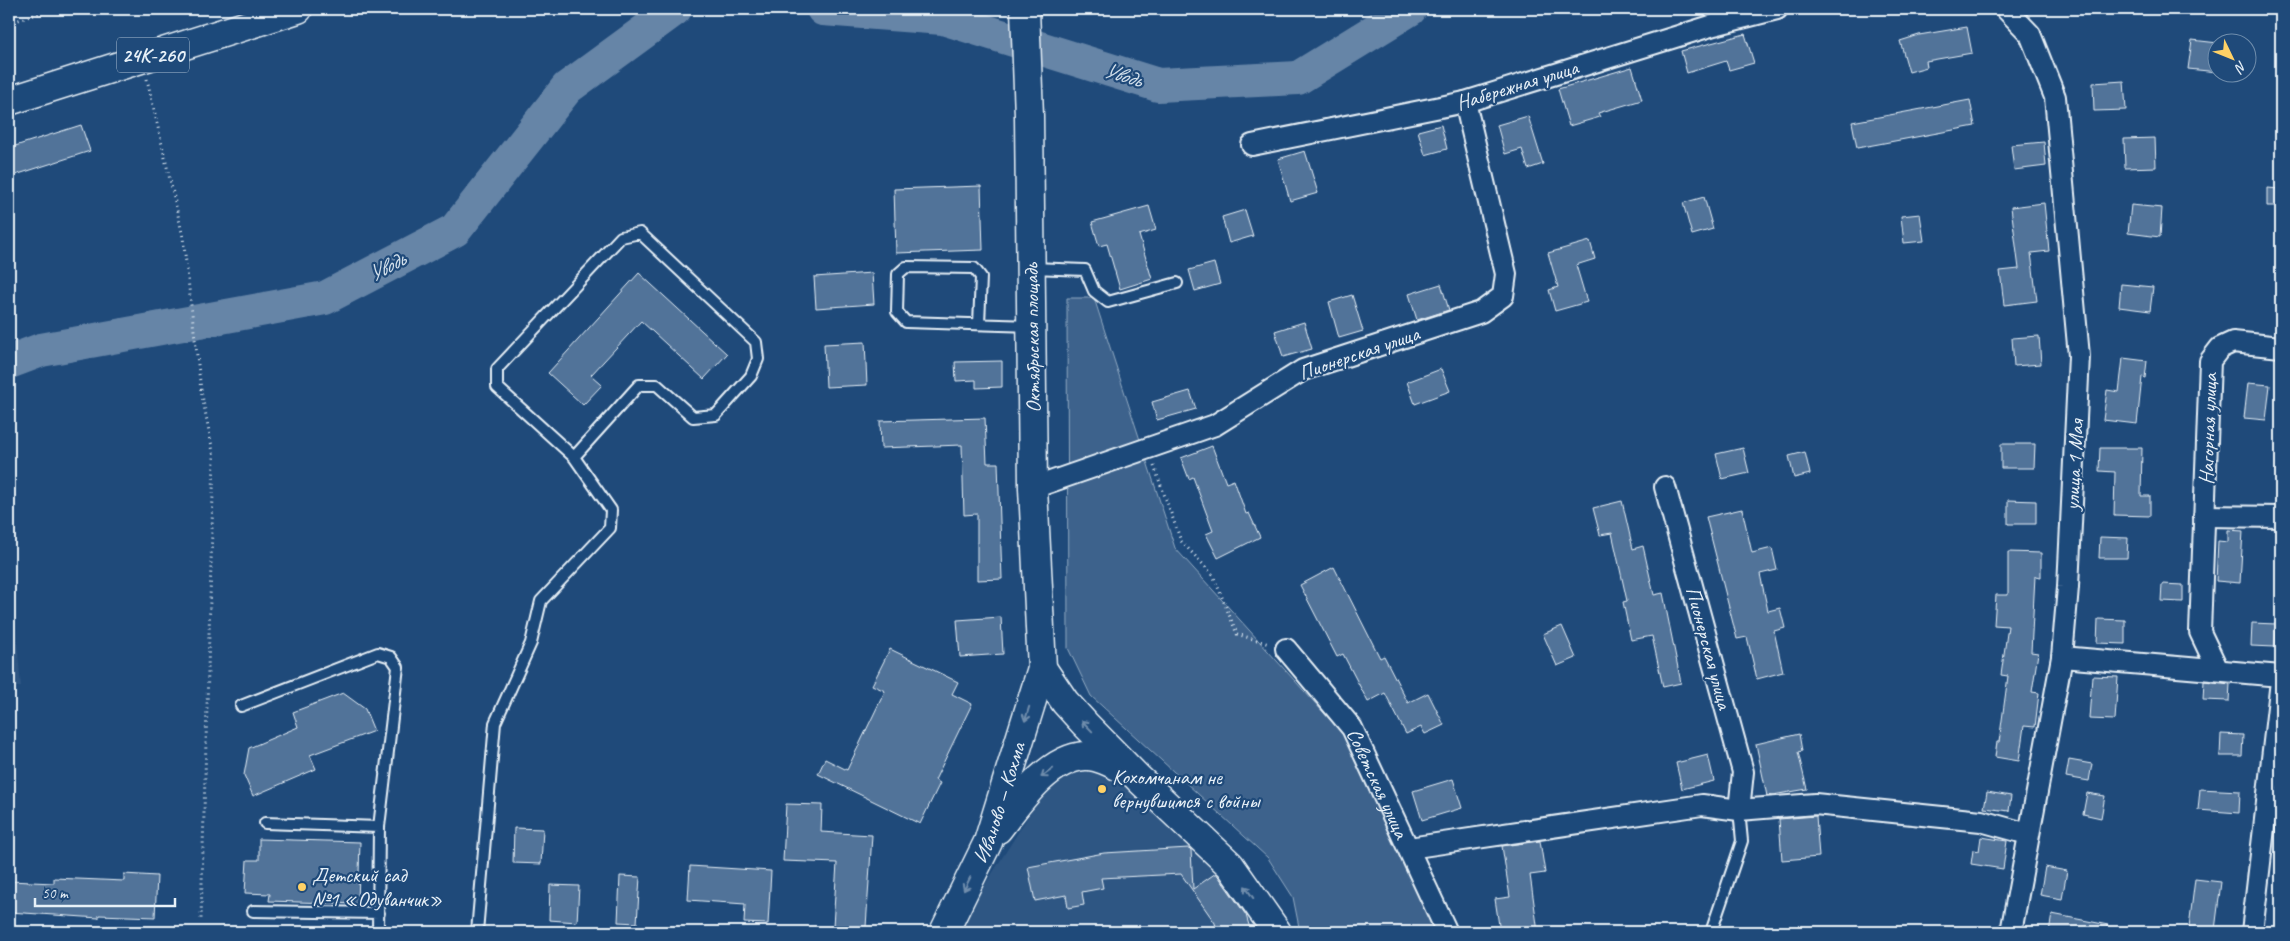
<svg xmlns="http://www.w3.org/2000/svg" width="2290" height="941" font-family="Caveat,sans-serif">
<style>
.built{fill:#2e5683}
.green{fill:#3c628c;stroke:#92aac2}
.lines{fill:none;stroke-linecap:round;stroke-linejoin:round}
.river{stroke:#6685a7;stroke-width:34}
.building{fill:#517399;stroke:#e8f1f8}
.service-casing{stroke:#e8f1f8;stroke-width:14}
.minor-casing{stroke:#e8f1f8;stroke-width:24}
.secondary-casing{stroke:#e8f1f8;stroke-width:31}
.primary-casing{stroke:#e8f1f8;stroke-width:31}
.path{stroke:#e8f1f8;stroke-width:3;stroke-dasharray:1 4;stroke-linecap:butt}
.service{stroke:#1f4a7a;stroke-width:10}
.minor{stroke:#1f4a7a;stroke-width:20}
.secondary{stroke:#1f4a7a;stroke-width:28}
.primary{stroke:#1f4a7a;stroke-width:28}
.oneway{stroke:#6f8dac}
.poi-dot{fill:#ffd166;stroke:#1f4a7a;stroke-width:2}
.labels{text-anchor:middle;stroke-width:4.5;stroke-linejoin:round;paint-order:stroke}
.shield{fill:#1f4a7a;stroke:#acbfd2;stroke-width:1}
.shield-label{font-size:20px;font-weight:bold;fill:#e8f1f8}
.street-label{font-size:21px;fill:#e8f1f8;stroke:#1f4a7a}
.poi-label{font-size:21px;fill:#e8f1f8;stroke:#1f4a7a;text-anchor:start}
.water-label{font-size:22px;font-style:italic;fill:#d4e1ec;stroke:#1f4a7a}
</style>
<rect width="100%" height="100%" fill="#1f4a7a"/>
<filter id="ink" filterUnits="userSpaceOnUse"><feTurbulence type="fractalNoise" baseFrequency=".02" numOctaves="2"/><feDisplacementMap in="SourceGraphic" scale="10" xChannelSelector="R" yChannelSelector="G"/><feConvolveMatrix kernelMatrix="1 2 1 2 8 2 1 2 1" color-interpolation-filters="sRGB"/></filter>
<g filter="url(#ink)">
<path class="built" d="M 9,550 L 21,687 L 9,687 Z
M 1110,768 L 1136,786 L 1249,904 L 1258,932 L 962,932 L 971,907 L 1045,790 L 1067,775 Z"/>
<path class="green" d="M 1067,298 L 1094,298 L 1175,548 L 1351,743 L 1439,932 L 1300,932 L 1293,897 L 1268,858 L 1091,696 L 1068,648 Z"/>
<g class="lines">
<path class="river" d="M 823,9 L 943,18 L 1158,85 L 1298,78 L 1410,9
M 9,362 L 41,350 L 325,298 L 455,230 L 567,88 L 675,9"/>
</g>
<path class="building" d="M 1967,27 L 1972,53 L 1926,61 L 1927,67 L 1909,72 L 1900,41 L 1919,35 Z
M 1745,34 L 1754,63 L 1729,70 L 1726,61 L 1687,73 L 1681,51 Z
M 2192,40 L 2218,43 L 2218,72 L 2188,69 Z
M 1632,67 L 1642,100 L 1598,113 L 1600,117 L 1569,126 L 1558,89 Z
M 2124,81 L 2126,110 L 2094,111 L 2093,83 Z
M 1970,100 L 1975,126 L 1857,148 L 1852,122 Z
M 1528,116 L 1543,164 L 1528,169 L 1522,149 L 1505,154 L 1497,125 Z
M 81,125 L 90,151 L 9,177 L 9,148 Z
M 1441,125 L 1447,149 L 1425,155 L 1418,131 Z
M 2155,138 L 2156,167 L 2125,168 L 2124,139 Z
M 2044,142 L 2046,166 L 2014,170 L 2011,145 Z
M 1305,151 L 1318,193 L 1290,201 L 1278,159 Z
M 981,186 L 983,250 L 896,253 L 894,189 Z
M 2267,188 L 2281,189 L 2281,206 L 2267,206 Z
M 1704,197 L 1713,229 L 1692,235 L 1683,203 Z
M 2044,203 L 2049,251 L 2031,253 L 2037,301 L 2004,305 L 2000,271 L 2019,269 L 2011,207 Z
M 2131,205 L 2162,208 L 2160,237 L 2128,233 Z
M 1149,206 L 1156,230 L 1139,235 L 1152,279 L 1120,289 L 1107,244 L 1099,246 L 1092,222 Z
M 1245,210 L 1253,236 L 1229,243 L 1222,217 Z
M 1920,214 L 1924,241 L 1904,243 L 1901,216 Z
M 1590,241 L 1595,259 L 1576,265 L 1587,302 L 1555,311 L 1549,290 L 1558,287 L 1548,253 Z
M 1214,263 L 1220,284 L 1195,291 L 1189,270 Z
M 639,273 L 727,354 L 704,379 L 641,321 L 591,375 L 602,385 L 583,405 L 548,373 Z
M 872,273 L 874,304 L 816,308 L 814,277 Z
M 1441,284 L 1449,310 L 1417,320 L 1409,294 Z
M 2121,284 L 2153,287 L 2150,311 L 2119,307 Z
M 1352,295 L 1363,331 L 1339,338 L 1329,302 Z
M 1304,322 L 1312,349 L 1283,357 L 1275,331 Z
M 2039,336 L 2041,364 L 2014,366 L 2012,338 Z
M 865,342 L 867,385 L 826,387 L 824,344 Z
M 2123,358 L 2147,361 L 2145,378 L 2142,377 L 2137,424 L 2103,420 L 2107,390 L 2119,392 Z
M 1002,361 L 1002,387 L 976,388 L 976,380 L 956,381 L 955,362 Z
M 1441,369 L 1450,391 L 1415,404 L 1407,382 Z
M 2248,383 L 2270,385 L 2266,420 L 2244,418 Z
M 1190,391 L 1196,409 L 1157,420 L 1152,402 Z
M 985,418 L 987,463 L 998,463 L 1002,579 L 977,580 L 977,514 L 964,515 L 962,445 L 881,448 L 880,421 Z
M 2001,444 L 2035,444 L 2034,468 L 2001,468 Z
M 1212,446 L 1226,483 L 1234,480 L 1246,514 L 1249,513 L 1260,537 L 1218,558 L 1206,534 L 1213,531 L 1193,477 L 1189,479 L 1181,458 Z
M 1743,448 L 1749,473 L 1722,479 L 1716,454 Z
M 2100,448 L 2142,448 L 2141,496 L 2150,496 L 2150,516 L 2114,515 L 2115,472 L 2099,471 Z
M 1805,452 L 1810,474 L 1794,478 L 1789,456 Z
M 2008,500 L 2036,501 L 2036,524 L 2008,524 Z
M 1622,501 L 1633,549 L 1643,546 L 1654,595 L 1663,593 L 1681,683 L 1663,687 L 1652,636 L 1631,640 L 1623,602 L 1627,601 L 1612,533 L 1600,535 L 1593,508 Z
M 1742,509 L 1752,553 L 1772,548 L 1777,570 L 1760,574 L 1768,611 L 1780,608 L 1785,628 L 1774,631 L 1783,672 L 1757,679 L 1747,637 L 1737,639 L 1706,517 Z
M 2228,530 L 2243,531 L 2240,583 L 2216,581 L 2218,541 L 2228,542 Z
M 2100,537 L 2128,538 L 2127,558 L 2099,558 Z
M 2008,552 L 2041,553 L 2041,577 L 2035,576 L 2031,652 L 2038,653 L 2032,692 L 2039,693 L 2035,727 L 2024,726 L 2019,761 L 1995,757 L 1997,742 L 1999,742 L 2008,676 L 2001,675 L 2008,626 L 1994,625 L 1996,595 L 2008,595 Z
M 1334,567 L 1380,658 L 1384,656 L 1408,703 L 1428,693 L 1444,725 L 1425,734 L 1421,727 L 1406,734 L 1385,693 L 1368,702 L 1343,654 L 1337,657 L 1300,585 Z
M 2162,584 L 2183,585 L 2183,602 L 2161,601 Z
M 1001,617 L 1003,654 L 960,657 L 957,620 Z
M 2098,619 L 2125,620 L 2125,644 L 2097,643 Z
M 2252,623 L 2276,624 L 2275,647 L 2251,646 Z
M 1562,626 L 1576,658 L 1557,666 L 1543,634 Z
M 890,649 L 958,682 L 952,694 L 972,704 L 935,780 L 940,783 L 920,824 L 818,774 L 825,759 L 847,770 L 885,691 L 872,685 Z
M 2092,676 L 2118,677 L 2115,720 L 2089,719 Z
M 2204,681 L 2230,684 L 2229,701 L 2203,700 Z
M 343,693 L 365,709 L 374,731 L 310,755 L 316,769 L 253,796 L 244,775 L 249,748 L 298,727 L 293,712 Z
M 1799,734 L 1802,751 L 1798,752 L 1807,789 L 1767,796 L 1756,744 Z
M 2221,734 L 2243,735 L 2242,756 L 2220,756 Z
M 1708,755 L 1714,781 L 1682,789 L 1676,763 Z
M 2069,760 L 2092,764 L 2089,781 L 2066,777 Z
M 1453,779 L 1462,808 L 1422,820 L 1413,791 Z
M 2200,789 L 2240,791 L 2239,813 L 2198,810 Z
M 1987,792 L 2011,796 L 2009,811 L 1984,808 Z
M 2087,793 L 2105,796 L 2101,818 L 2083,814 Z
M 786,804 L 822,805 L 821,832 L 872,835 L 866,927 L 833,926 L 837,863 L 783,861 Z
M 1816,816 L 1819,857 L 1782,860 L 1779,819 Z
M 514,828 L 543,829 L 541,864 L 513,863 Z
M 1981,837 L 2007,841 L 2003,869 L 1971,864 L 1973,850 L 1979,851 Z
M 259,839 L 360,842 L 358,904 L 269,901 L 270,894 L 245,893 L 247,860 L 259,860 Z
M 1540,841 L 1545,873 L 1530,875 L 1538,932 L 1500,932 L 1495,899 L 1510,897 L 1502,846 Z
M 1189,848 L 1191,850 L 1193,889 L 1216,873 L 1246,915 L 1251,932 L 1217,932 L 1215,923 L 1181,874 L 1101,878 L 1103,888 L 1082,892 L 1084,905 L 1068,908 L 1066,895 L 1035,901 L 1028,867 L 1104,853 Z
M 690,866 L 771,871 L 768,924 L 744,923 L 745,904 L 688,900 Z
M 2045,867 L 2067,871 L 2062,899 L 2040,895 Z
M 124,874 L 157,876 L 155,917 L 99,915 L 99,918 L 9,912 L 9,881 L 54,883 L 54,878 L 124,881 Z
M 620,876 L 640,877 L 637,923 L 618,922 Z
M 2195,879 L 2221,882 L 2215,930 L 2189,927 Z
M 550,885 L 579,886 L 577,922 L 549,920 Z
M 2052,914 L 2108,925 L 2108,932 L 2049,932 Z"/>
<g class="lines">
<defs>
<path id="service" d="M 1032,268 L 1085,270 L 1094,291 L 1108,302 L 1177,283
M 979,324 L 981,277 L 974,268 L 906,267 L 898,274 L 897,312 L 906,322 L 1031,326
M 241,706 L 378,653 L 391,657 L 398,667 L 379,827 L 378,932
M 265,823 L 379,827
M 253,911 L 379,913
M 477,932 L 495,723 L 531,643 L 541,601 L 610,528 L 611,510 L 574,457 L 497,387 L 497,369 L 621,237 L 640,233 L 756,342 L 758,359 L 751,376 L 716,415 L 693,417 L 657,385 L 639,385 L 574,457
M 1711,932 L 1742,841 L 1739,810"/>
<g id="minor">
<path d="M 2006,9 L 2030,34 L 2055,97 L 2079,356 L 2068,587 L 2062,657 L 2011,932"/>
<path d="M 1252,145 L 1465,102 L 1714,25 L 1777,9"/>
<path d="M 1665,487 L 1743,772 L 1739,810"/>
<path d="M 1033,488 L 1215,425 L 1303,370 L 1481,312 L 1503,296 L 1506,274 L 1465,102"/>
<path d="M 2204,516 L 2281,517"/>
<path id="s1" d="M 1286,649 L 1352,728 L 1447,932"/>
<path d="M 2062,657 L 2281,676"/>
<path d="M 2218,670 L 2200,632 L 2210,361 L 2220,348 L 2233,342 L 2281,347"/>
<path d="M 1409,848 L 1702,805 L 1739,810 L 1815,804 L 1981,821 L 2028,834"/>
<path d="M 2252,932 L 2281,681"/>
</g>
<g id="secondary">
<path d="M 1042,668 L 1065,702 L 1085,724 L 1139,779 L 1230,865 L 1277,932"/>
<path d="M 998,829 C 1018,803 1048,758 1085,756 C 1097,755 1114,764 1125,770"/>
<path id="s2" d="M 944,932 L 988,842 L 1042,668 L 1033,488 L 1029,116 L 1025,9"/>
</g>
<path id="primary" d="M 9,101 L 298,9"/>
</defs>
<use href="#service" class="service-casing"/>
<use href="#minor" class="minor-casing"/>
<use href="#secondary" class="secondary-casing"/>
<use href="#primary" class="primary-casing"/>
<path class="path" d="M 9,23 L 53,9
M 147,79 L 183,237 L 201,390 L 214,457 L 201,919
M 1154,466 L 1181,541 L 1213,575 L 1237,634 L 1269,644"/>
<use href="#service" class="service"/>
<use href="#minor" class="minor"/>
<use href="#secondary" class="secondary"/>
<use href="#primary" class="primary"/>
</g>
<defs><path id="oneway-shaft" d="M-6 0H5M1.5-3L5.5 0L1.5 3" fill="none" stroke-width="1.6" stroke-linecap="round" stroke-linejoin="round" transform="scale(1.25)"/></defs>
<g class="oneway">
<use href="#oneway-shaft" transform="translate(1027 714) rotate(107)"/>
<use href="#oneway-shaft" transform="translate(1087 726) rotate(-134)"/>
<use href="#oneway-shaft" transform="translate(1047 773) rotate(144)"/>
<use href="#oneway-shaft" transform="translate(967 884) rotate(116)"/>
<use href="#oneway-shaft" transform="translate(1249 892) rotate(-125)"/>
</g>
</g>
<g class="poi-dot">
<circle cx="1102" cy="789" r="5"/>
<circle cx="302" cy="887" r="5"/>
</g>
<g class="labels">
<rect class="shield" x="117" y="37.5" width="72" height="35" rx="4"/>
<g class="shield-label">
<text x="153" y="62">24К-260</text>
</g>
<g class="street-label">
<text transform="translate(1517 85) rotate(-17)" y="7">Набережная улица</text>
<text transform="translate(1032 338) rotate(-91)" y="7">Октябрьская площадь</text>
<text transform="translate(1359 353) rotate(-19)" y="7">Пионерская улица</text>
<text transform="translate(2208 429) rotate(-88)" y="7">Нагорная улица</text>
<text transform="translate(2074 465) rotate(-87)" y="7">улица 1 Мая</text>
<text transform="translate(1709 648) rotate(75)" y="7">Пионерская улица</text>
<text dy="7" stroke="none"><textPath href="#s1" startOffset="164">Советская улица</textPath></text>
<text dy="7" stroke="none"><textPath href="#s2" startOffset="141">Иваново — Кохма</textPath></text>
</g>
<g class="poi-label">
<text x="1112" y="784">Кохомчанам не<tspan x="1112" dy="24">вернувшимся с войны</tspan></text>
<text x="312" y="882">Детский сад<tspan x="312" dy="24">№1 «Одуванчик»</tspan></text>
</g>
<g class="water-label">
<text transform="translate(1123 74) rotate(17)" y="8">Уводь</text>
<text transform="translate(386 266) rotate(-28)" y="8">Уводь</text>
</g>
</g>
<rect width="2290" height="941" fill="none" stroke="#1f4a7a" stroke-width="30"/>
<rect x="15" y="15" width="2260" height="911" fill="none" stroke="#e8f1f8" stroke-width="2" filter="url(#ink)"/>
<g transform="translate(2232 58) rotate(133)"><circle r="24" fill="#1f4a7a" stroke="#6f8dac"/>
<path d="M0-4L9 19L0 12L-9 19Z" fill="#ffd166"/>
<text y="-8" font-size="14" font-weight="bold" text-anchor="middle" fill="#e8f1f8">N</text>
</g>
<path d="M35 898v8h140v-8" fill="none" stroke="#e8f1f8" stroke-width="2.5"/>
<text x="42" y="898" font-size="15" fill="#e8f1f8" stroke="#1f4a7a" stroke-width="4" paint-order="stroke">50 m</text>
</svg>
